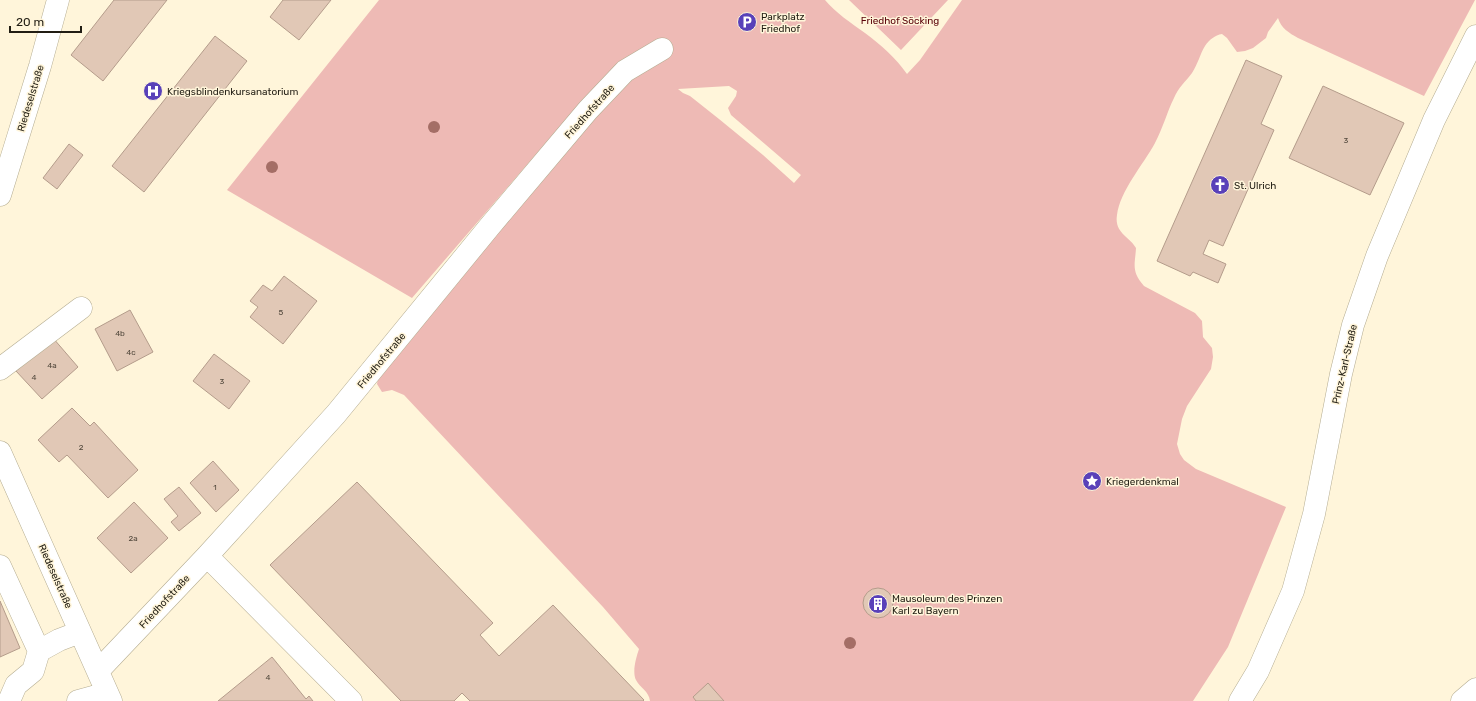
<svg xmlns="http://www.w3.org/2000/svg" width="1476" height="701" font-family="Rubik,sans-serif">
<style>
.green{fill:#eebab5;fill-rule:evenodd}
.building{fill:#e1c8b6;stroke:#b49c8b}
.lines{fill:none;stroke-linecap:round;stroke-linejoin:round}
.minor-casing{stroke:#b5ad92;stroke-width:23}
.minor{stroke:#fff;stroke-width:22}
.tree{fill:#a46e66}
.labels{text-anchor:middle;stroke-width:3;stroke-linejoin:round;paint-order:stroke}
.number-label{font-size:8px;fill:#51483c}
.poi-label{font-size:10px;fill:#211d13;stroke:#fff5da;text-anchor:start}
.park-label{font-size:10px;fill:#590007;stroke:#fff5da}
.street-label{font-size:10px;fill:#211d13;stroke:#fff5da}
</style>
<rect width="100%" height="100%" fill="#fff5da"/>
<path class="green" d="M 379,0 L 825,0 C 836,13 851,23 865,33 C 881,45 896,58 907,74 L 920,60 L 962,0 L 1475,0 L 1424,96 L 1298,38 C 1289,33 1281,28 1278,18 L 1268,32 L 1266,38 L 1253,48 L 1245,51 L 1237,52 L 1227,38 L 1222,34 C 1215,35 1209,40 1205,46 C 1200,54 1198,64 1192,73 C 1186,81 1178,88 1174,98 C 1167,112 1163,128 1155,143 C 1143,165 1120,191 1117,215 C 1114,233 1130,237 1136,248 C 1135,265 1131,271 1144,286 L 1195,313 L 1202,321 L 1203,337 L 1212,348 L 1213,357 L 1211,369 L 1187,406 L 1182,419 L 1177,444 L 1180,454 L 1184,460 L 1196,469 L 1286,507 L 1228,647 L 1193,701 L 650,701 C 649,691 640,688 636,680 C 632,672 636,658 639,649 L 603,607 L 404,395 L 392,390 L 382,392 L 377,384 L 378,379 L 588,94 L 412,298 L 227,190 ZM 729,86 L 737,91 L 736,96 L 728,108 L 731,115 L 801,175 L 794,183 L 763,155 L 719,119 L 690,96 L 683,93 L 678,89 Z
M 849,0 L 948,0 L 901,50 Z"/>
<path class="building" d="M 114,0 L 167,0 L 103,81 L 71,55 Z
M 283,0 L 331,0 L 299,40 L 270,17 Z
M 215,36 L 247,61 L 144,192 L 112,166 Z
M 1246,60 L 1282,76 L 1261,124 L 1274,130 L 1223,246 L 1209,240 L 1203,254 L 1226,264 L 1218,283 L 1193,272 L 1190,276 L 1157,261 Z
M 1323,86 L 1404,123 L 1370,195 L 1289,158 Z
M 69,144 L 83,155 L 57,189 L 43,178 Z
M 284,276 L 317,301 L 283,344 L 250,317 L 258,307 L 250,301 L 263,285 L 272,291 Z
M 130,310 L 153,352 L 117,371 L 95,329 Z
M 53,338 L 78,367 L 42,399 L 16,371 Z
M 214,354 L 250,381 L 229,409 L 193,381 Z
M 72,408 L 90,426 L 94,422 L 138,470 L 108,498 L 67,455 L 59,462 L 38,440 Z
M 213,461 L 239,490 L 216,512 L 190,483 Z
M 357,482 L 493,623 L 480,635 L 499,656 L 553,605 L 644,700 L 643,701 L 470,701 L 462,693 L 454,701 L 401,701 L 270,565 Z
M 179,487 L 201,513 L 179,531 L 171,522 L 178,516 L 164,499 Z
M 134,502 L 168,538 L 131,573 L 97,538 Z
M863 603a15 15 0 1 1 30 0a15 15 0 1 1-30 0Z
M 0,601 L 20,648 L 0,657 Z
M 272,657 L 306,699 L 309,696 L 313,701 L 218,701 Z
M 708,683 L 724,701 L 696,701 L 693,697 Z"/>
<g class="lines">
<defs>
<path id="minor" d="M 0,195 L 40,66 L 58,0
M 0,369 L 81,308
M 0,452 L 111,701
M 207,556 L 351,701
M 0,566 L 39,651
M 98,671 L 207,556 L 336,414 L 490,226 L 588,110 L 625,71 L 662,49
M 9,701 L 16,685 L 33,671 L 39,651 L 59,640 L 80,632
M 78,701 L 107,693
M 1240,701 L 1258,671 L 1293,591 L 1314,514 L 1341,374 L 1353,325 L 1377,256 L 1434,120 L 1476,36
M 1462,701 L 1476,689"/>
</defs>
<use href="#minor" class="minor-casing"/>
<use href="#minor" class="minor"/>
</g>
<g class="tree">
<circle cx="434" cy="127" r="6"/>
<circle cx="272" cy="167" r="6"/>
<circle cx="850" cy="643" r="6"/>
</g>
<defs>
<symbol id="parking-disc" viewBox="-11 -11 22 22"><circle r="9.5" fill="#5941b9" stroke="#fff5da"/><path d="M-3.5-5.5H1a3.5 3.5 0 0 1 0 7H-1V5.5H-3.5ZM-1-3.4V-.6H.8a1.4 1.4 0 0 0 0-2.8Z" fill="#fff"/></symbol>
<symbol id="hospital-disc" viewBox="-11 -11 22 22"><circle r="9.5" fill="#5941b9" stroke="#fff5da"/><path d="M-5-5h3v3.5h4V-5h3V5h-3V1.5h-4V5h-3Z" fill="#fff"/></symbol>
<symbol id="church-disc" viewBox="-11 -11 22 22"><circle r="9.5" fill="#5941b9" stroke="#fff5da"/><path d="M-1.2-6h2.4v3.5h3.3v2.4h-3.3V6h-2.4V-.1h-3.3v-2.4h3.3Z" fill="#fff"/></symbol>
<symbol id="sight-disc" viewBox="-11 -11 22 22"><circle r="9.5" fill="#5941b9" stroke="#fff5da"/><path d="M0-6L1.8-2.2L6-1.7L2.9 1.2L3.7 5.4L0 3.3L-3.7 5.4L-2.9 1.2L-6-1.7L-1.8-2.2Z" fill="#fff"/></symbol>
<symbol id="building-disc" viewBox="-11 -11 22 22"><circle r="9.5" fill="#5941b9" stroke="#fff5da"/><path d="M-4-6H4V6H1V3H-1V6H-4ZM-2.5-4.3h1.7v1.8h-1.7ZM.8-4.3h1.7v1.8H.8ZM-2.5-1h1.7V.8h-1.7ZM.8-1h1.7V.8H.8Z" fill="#fff"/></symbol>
</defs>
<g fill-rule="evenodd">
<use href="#parking-disc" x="736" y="11" width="22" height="22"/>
<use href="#hospital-disc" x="142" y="80" width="22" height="22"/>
<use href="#church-disc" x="1209" y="174" width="22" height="22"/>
<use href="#sight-disc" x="1081" y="470" width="22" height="22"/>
<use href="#building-disc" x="867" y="593" width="22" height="22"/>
</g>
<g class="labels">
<g class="number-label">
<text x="1346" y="143">3</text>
<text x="281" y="315">5</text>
<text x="120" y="336">4b</text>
<text x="131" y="355">4c</text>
<text x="52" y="368">4a</text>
<text x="34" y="380">4</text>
<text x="222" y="384">3</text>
<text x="81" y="450">2</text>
<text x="215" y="490">1</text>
<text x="133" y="541">2a</text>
<text x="268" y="680">4</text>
</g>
<g class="poi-label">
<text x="761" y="20">Parkplatz<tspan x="761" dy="12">Friedhof</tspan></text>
<text x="167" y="95">Kriegsblindenkursanatorium</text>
<text x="1234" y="189">St. Ulrich</text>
<text x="1106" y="485">Kriegerdenkmal</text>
<text x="892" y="602">Mausoleum des Prinzen<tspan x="892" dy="12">Karl zu Bayern</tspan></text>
</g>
<g class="park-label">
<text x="900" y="24">Friedhof Söcking</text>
</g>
<g class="street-label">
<text transform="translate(30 98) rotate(-73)" y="4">Riedeselstraße</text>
<text transform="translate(589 111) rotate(-48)" y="4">Friedhofstraße</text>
<text transform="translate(381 360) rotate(-50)" y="4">Friedhofstraße</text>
<text transform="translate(1344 364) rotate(-77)" y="4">Prinz-Karl-Straße</text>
<text transform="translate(56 576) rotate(66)" y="4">Riedeselstraße</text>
<text transform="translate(164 601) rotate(-47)" y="4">Friedhofstraße</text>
</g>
</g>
<path d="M10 26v6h71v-6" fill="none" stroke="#211d13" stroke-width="2"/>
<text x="16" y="26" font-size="12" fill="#211d13" stroke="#fff5da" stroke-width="3" paint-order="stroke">20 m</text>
</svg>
